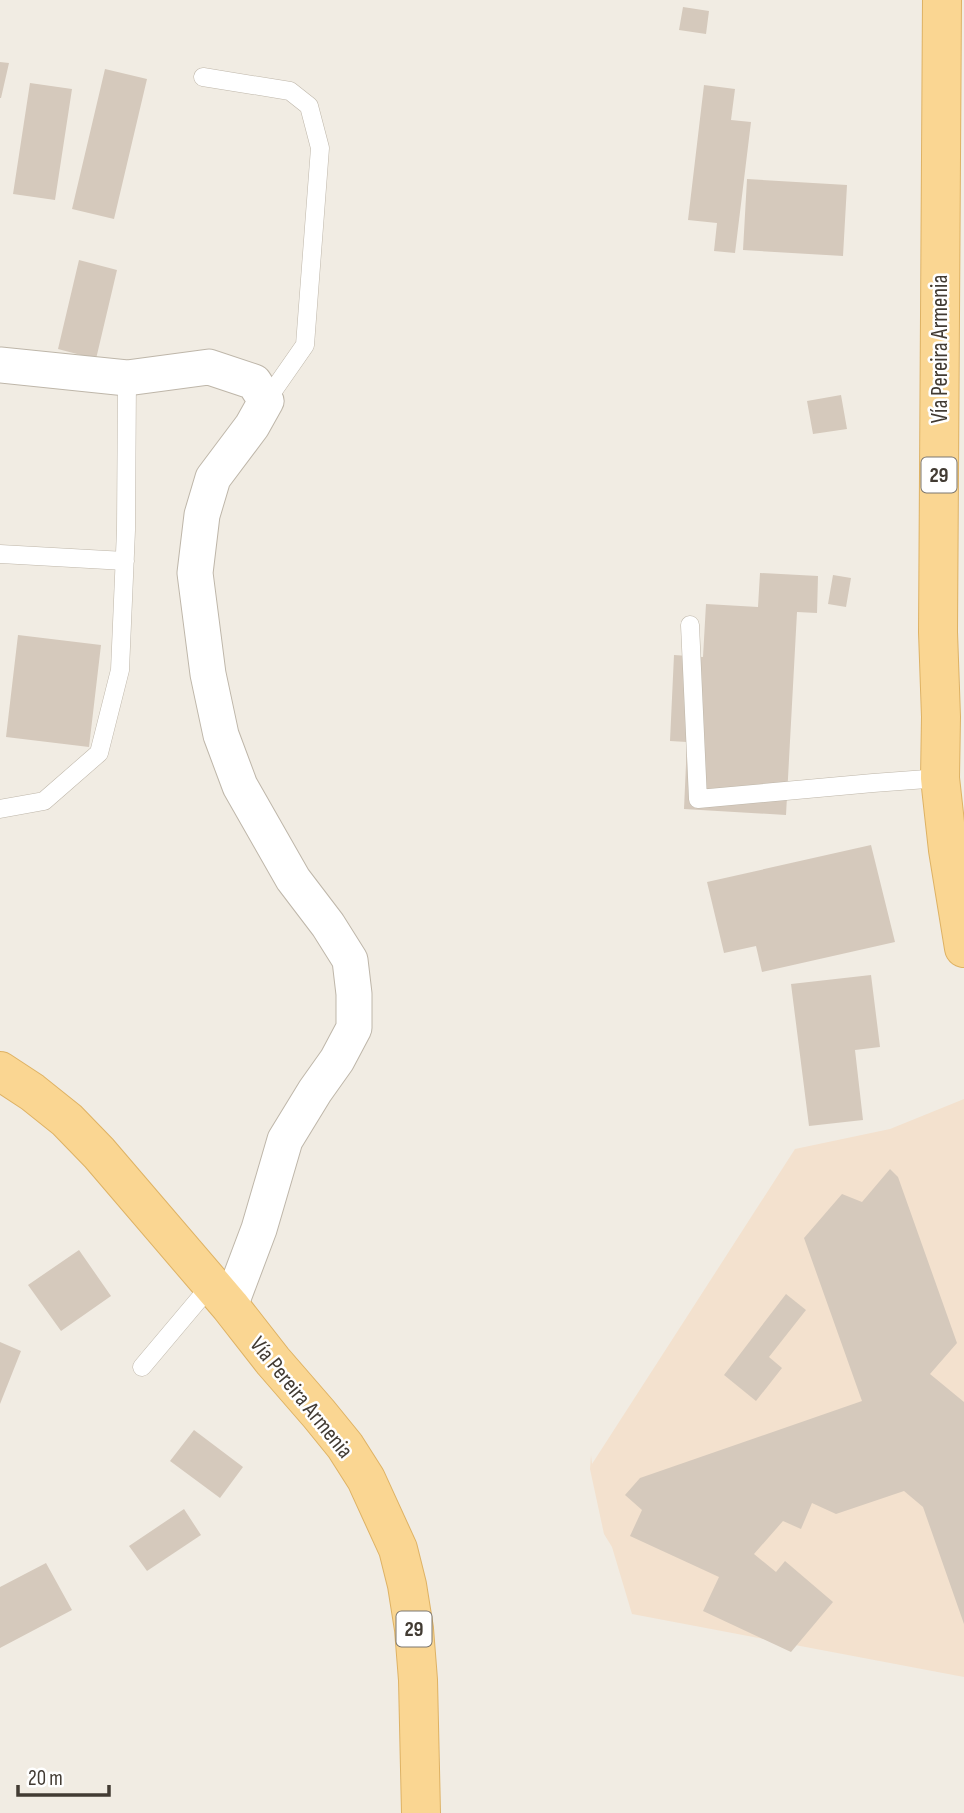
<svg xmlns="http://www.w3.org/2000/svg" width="964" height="1813" font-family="'Sofia Sans Condensed',sans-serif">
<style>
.commercial{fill:#f3e1ce}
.building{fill:#d5c9bc}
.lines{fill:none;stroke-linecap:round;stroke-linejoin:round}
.service-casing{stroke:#beb6a9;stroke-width:19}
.minor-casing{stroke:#beb6a9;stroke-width:37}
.primary-casing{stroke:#deb264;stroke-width:40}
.service{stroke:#fff;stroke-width:18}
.minor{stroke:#fff;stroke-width:35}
.primary{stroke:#fad692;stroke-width:38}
.labels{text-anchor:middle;stroke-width:5;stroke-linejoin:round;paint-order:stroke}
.shield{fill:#fff;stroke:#7b7670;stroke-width:2}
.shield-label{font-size:21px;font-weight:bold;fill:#423b33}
.street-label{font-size:23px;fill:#423b33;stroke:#fff}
</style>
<rect width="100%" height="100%" fill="#f1ece3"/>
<path class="commercial" d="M 964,1099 L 964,1677 L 632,1614 L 612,1547 L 604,1534 L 590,1469 L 591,1455 L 592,1464 L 795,1149 L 890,1129 Z"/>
<path class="building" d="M 683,7 L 709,11 L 706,34 L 679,30 Z
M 0,62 L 9,63 L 1,98 L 0,98 Z
M 105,69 L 147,79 L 114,219 L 72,209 Z
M 30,83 L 72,89 L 55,200 L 13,194 Z
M 704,85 L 735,89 L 731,120 L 751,122 L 735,253 L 714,251 L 717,223 L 688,220 Z
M 747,179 L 847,185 L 843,256 L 743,250 Z
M 79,260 L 117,270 L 96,359 L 58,349 Z
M 841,395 L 847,429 L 813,434 L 807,401 Z
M 760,573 L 818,576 L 817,613 L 797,612 L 786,815 L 684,809 L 687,742 L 670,741 L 674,655 L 703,657 L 706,604 L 758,607 Z
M 833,575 L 851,578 L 846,607 L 828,604 Z
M 18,635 L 101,645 L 89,747 L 6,737 Z
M 871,845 L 895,942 L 762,972 L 756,946 L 724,953 L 707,882 Z
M 871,975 L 880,1047 L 855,1050 L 863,1120 L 809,1126 L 791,984 Z
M 890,1169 L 898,1177 L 957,1343 L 930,1374 L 964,1402 L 964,1624 L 923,1507 L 904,1491 L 836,1514 L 812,1503 L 801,1529 L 783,1521 L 754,1554 L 776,1572 L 785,1561 L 833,1602 L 791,1652 L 703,1611 L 719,1577 L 630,1536 L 642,1510 L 625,1495 L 640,1478 L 862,1401 L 804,1238 L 842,1194 L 862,1202 Z
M 79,1250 L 111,1296 L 61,1331 L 28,1285 Z
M 786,1294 L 806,1310 L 769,1357 L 782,1368 L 756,1401 L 724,1375 Z
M 0,1342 L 21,1351 L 0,1404 Z
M 194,1430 L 243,1467 L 220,1498 L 170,1461 Z
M 184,1509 L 201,1535 L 147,1571 L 129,1546 Z
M 46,1563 L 72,1610 L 0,1648 L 0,1587 Z"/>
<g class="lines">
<defs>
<path id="service" d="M 203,77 L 290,91 L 309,106 L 320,148 L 305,345 L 266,401
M 0,554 L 125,561
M 690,625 L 698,799 L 873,783 L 940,778
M 0,809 L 44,801 L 99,753 L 120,670 L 126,530 L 127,378
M 142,1367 L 211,1285"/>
<path id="minor" d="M 0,365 L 127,378 L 209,367 L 254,382 L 266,401 L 252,426 L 213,478 L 202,515 L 195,573 L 208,674 L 221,735 L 240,786 L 293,879 L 328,925 L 350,960 L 354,994 L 354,1028 L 337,1060 L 315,1091 L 285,1140 L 259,1229 L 230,1306"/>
<path id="primary" d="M 942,0 L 938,632 L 941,717 L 940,778 L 948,850 L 964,948
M 0,1071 L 32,1092 L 67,1120 L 99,1153 L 230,1306 L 273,1361 L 319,1414 L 345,1446 L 366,1479 L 398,1549 L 407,1585 L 414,1629 L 418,1680 L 421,1813"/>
</defs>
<use href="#service" class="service-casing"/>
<use href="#minor" class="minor-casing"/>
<use href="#primary" class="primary-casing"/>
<use href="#service" class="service"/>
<use href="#minor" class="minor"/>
<use href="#primary" class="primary"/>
</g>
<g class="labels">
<g class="shield">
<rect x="921.5" y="457.5" width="35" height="35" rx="5"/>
<rect x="396.5" y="1611.5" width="35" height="35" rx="5"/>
</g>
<g class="shield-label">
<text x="939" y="482">29</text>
<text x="414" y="1636">29</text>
</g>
<g class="street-label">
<text transform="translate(939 349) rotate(-90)" y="8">Vía Pereira Armenia</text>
<text transform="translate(302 1397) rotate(51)" y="8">Vía Pereira Armenia</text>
</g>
</g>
<path d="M18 1785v10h91v-10" fill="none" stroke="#423b33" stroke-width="3.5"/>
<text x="28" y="1785" font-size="21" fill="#423b33" stroke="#ffffff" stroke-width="5" paint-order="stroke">20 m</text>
</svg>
